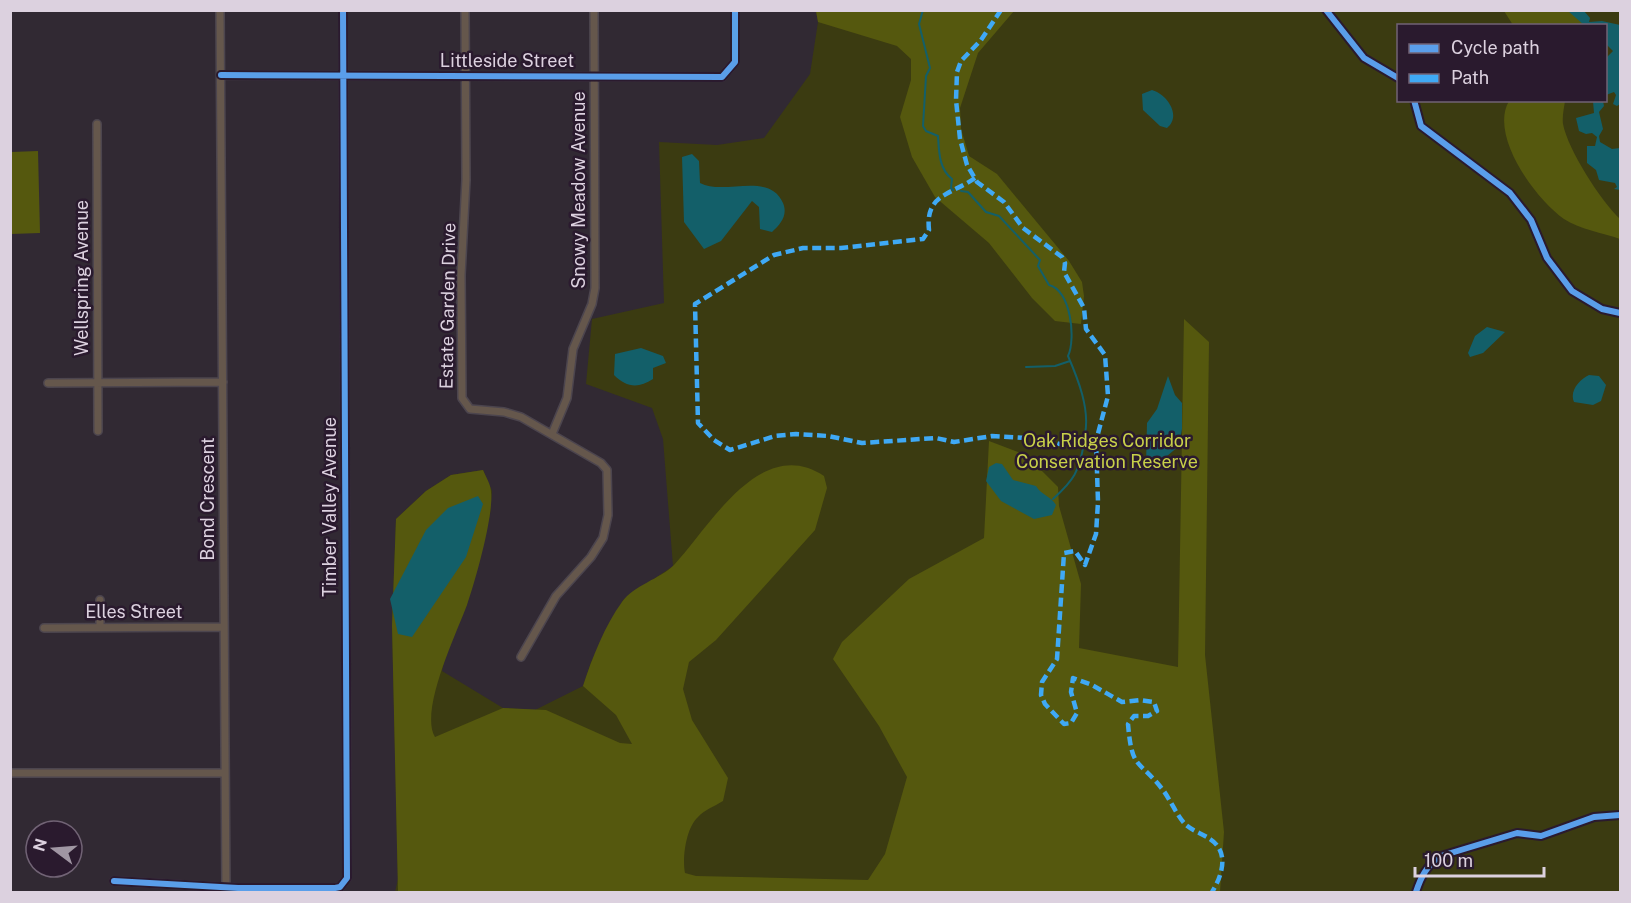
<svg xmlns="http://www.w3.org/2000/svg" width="1631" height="903" font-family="'Public Sans',sans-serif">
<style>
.green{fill:#3b3b11;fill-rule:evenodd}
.forest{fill:#55580e}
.water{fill:#135f69}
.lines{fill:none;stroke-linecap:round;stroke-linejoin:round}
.stream{stroke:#135f69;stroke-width:2}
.minor-casing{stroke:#4c454e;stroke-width:10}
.minor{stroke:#65574c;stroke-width:7}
.quiet{stroke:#3fa9f5;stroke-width:4.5;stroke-dasharray:9 4.5;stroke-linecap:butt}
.cycleway-casing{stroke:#2a1a2e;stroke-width:10}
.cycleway{stroke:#5a9eea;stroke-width:6}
.labels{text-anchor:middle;stroke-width:5;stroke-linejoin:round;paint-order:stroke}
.street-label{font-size:18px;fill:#dcd1df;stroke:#2a1a2e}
.park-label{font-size:18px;fill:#c8d049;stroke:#2a1a2e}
</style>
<rect width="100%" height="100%" fill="#312933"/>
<path class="green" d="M 816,11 L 1620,11 L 1620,892 L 395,892 L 398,879 L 392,625 L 396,519 L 426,491 L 451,475 L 483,470 L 492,491 L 490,515 L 467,604 L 446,654 L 442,671 L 503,708 L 535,710 L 583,686 L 591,662 L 623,600 L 673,566 L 663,439 L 652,408 L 586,384 L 592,319 L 664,303 L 659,142 L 717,145 L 764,138 L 810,74 L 818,22 ZM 1398,26 L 1606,26 L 1606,100 L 1398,100 Z"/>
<path class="forest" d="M 816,11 L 1014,11 L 978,53 L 960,108 L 961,129 L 969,156 L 997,174 L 1069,261 L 1082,282 L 1084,296 L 1081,324 L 1055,321 L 1032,298 L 989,243 L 935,197 L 912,157 L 900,117 L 911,80 L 911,59 L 897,46 L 818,22 Z
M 1504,11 L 1573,11 L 1590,25 L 1513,25 Z
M 1509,101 L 1565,101 C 1564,108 1562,117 1563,124 C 1568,150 1601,201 1620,219 L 1620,239 C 1603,233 1579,229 1564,219 C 1535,199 1489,135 1509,101 Z
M 38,151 L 40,233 L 11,234 L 11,152 Z
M 1184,319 L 1209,342 L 1205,655 L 1224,832 L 1220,892 L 398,892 L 392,625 L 396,519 L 426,491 L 451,475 L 483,470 C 486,477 491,485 491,492 C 494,515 475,582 467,605 C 457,632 419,711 435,737 L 503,708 L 546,710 L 620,743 L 632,744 L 616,715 L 583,686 C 592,658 605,625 622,602 C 634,585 660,579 674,565 C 710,526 761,434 824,476 L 827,488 L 815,530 L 716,640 L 689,662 L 683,689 L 692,720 L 728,778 L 723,801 C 715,806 704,810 698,817 C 686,828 682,858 685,873 L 696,876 L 868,880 L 885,854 L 907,777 L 879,726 L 833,659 L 842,642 L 909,579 L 984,538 L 989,441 L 1026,455 L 1058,487 L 1059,506 L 1081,584 L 1079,648 L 1178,667 Z"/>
<path class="water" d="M 1568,11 L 1584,11 L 1590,18 L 1589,22 L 1602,21 L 1620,25 L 1620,104 L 1617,106 L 1613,104 L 1616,95 L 1614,92 L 1606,95 L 1606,58 L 1613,51 L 1606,44 L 1606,26 L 1584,25 Z
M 1152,90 C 1167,94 1182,116 1167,128 L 1160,126 L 1143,110 L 1142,94 Z
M 1593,101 L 1603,101 L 1604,106 L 1599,112 L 1603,129 L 1599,136 L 1600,142 L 1612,149 L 1620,148 L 1620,190 L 1614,189 L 1617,187 L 1615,183 L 1599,180 L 1596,170 L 1587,163 L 1587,146 L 1595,146 L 1597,137 L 1592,133 L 1586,134 L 1579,131 L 1576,118 L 1594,113 Z
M 692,154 L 699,161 L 700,183 C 724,196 769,171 783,203 C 788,215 781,224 772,232 L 760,229 L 759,207 L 752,201 L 721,241 L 704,249 L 684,222 L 682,157 Z
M 1487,327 L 1505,332 L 1483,353 L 1470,357 L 1468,353 L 1475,336 Z
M 641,348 L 663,356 L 666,363 L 653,368 L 653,379 C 638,389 626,387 614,375 L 615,354 Z
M 1589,375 L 1599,376 L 1606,385 L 1601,401 L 1593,405 L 1574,402 C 1569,391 1580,379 1589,375 Z
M 1168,376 L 1175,395 L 1182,403 L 1182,429 L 1179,446 L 1149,471 L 1146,466 L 1147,423 L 1157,409 Z
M 996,463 L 1002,464 L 1013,480 L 1036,486 C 1041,495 1051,496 1056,505 L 1052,515 L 1034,519 L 1001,501 L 986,481 L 989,467 Z
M 478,496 L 483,504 L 466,557 L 412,637 L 398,634 L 390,599 L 426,530 L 448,508 Z"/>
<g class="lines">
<path class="stream" d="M 923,10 L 919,24 L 930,68 L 926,76 L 923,126 L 926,131 L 938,136 C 939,152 939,169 952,179 L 951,188 L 953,190
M 961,191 L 968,192 L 986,212 L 999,216 L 1040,260 L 1038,266 L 1049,285 C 1071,290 1076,339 1068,356 C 1078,379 1090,409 1085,434
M 1026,367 L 1055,366 L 1070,361
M 1053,499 C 1074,480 1079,472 1084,443"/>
<defs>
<path id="minor" d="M 220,10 L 226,892
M 465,10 L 466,180 L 461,275 L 462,398 L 470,409 L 504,412 L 521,417 L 601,463 L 607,470 L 608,515 L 603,538 L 591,557 L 556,596 L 521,657
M 221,75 L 722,77 L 735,62 L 735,10
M 97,124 L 98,431
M 48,383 L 223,382
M 552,434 L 567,398 L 573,349 L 592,304 L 595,288 L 594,10
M 100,600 L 100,627
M 44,628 L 224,627
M 10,773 L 225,773
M 114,881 L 238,888 L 335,888 L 340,887 L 347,878 L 343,10"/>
</defs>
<use href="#minor" class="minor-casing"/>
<use href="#minor" class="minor"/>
<path class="quiet" d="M 1001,10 L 981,40 L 961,61 L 957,72 L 956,100 L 960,139 L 967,165 L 977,182 L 1004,202 L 1023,228 L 1062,257 L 1065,263 L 1064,272 L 1084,308 L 1086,329 L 1105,355 L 1108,396 L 1096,441 L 1098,502 L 1096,534 L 1085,565 L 1075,551 L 1064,553 L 1057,659 L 1042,682 L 1041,695 L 1045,704 L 1064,724 L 1071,723 L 1077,713 L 1071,692 L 1073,678 L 1092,685 L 1122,702 L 1140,700 L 1154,702 L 1157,711 L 1148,716 L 1134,716 L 1128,724 C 1132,771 1138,758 1163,790 C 1171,801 1177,816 1186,825 C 1193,831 1203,834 1210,839 C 1230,852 1222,876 1212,892
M 975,178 C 951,195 925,194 929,230 L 923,239 L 841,248 L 803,248 L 774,255 L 695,304 L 698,423 L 714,440 L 730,450 L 775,436 L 796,434 L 828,436 L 862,443 L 936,438 L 954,442 L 992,436 L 1045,439 L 1059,444 L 1096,438"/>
<defs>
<path id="cycleway" d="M 1326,10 L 1364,58 L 1398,78
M 221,75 L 722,77 L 735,62 L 735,10
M 1414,100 L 1421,126 L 1510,193 L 1531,220 L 1547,258 L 1572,291 L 1602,309 L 1620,313
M 114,881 L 238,888 L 335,888 L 340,887 L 347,878 L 343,10
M 1416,892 C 1421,877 1426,866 1441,856 L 1517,833 L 1541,836 L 1594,817 L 1620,815"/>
</defs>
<use href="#cycleway" class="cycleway-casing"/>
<use href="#cycleway" class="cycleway"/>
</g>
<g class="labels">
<g class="street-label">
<text x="507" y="67">Littleside Street</text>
<text transform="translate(579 190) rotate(-90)" y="6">Snowy Meadow Avenue</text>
<text transform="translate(82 278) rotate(-90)" y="6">Wellspring Avenue</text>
<text transform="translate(448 306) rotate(-89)" y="6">Estate Garden Drive</text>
<text transform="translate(208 499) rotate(-90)" y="6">Bond Crescent</text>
<text transform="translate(330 507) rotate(-90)" y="6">Timber Valley Avenue</text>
<text x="134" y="618">Elles Street</text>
</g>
<g class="park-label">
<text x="1107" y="447">Oak Ridges Corridor<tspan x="1107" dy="21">Conservation Reserve</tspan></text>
</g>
</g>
<rect width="1631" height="903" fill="none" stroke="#dcd1df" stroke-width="24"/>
<rect x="1397" y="24" width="210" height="78" fill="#2a1a2e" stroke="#716375" stroke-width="1.5"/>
<rect x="1409" y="44" width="30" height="9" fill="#5a9eea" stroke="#716375" stroke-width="1.5"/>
<text x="1451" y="54" font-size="18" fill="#dcd1df">Cycle path</text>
<rect x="1409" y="74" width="30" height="9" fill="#3fa9f5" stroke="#716375" stroke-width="1.5"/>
<text x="1451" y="84" font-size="18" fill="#dcd1df">Path</text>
<g transform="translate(54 849) rotate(286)"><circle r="28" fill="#2a1a2e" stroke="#716375" stroke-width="1.5"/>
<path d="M0-4.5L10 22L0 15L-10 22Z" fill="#a096a3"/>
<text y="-9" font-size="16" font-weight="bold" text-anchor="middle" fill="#dcd1df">N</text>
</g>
<path d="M1415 867v9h129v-9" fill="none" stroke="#dcd1df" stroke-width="3"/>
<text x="1424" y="867" font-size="18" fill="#dcd1df" stroke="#2a1a2e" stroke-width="4.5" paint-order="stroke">100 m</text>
</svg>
